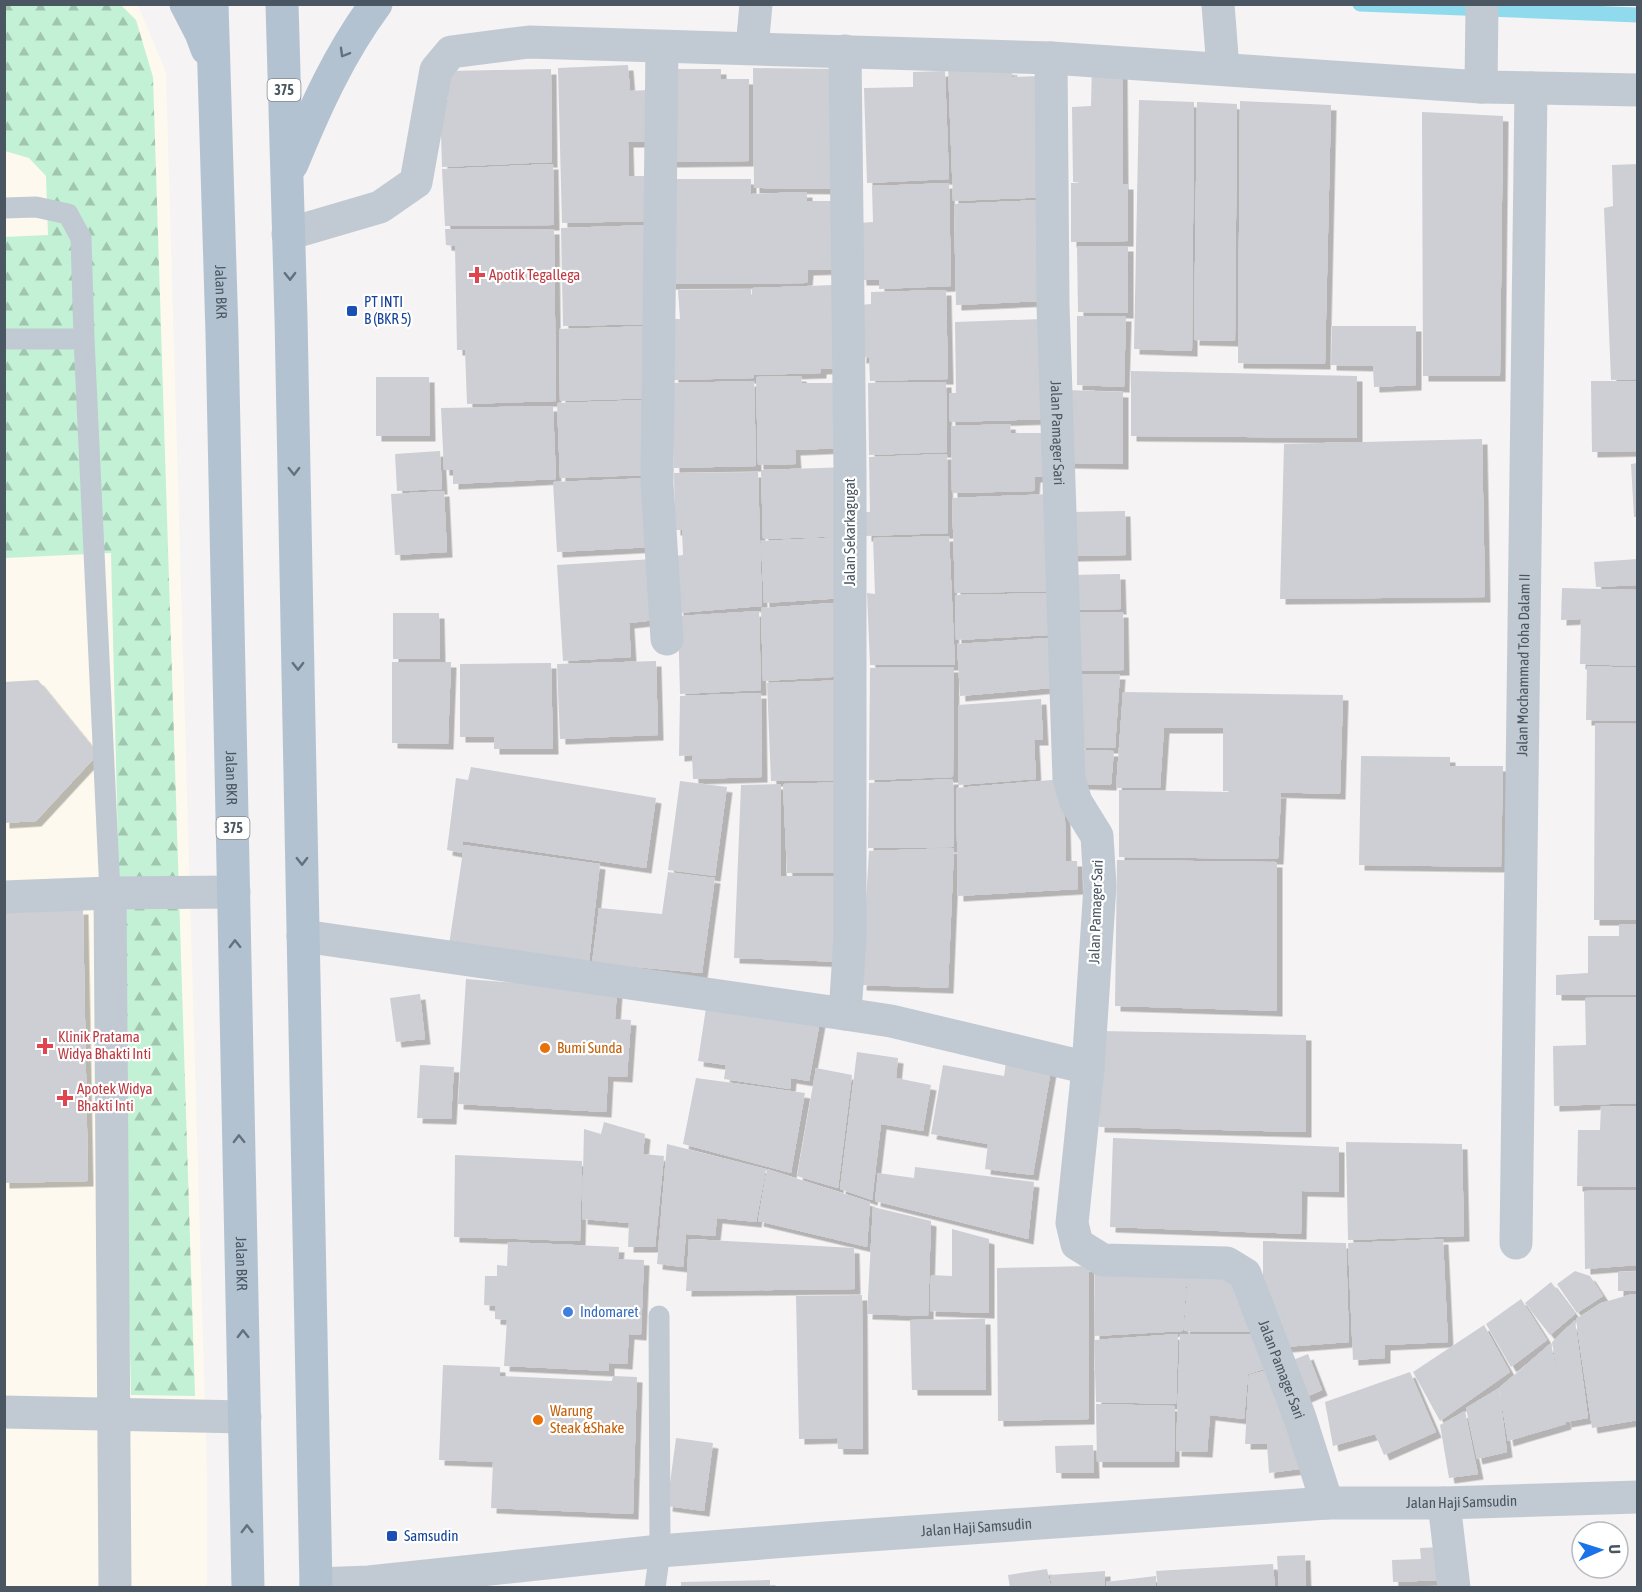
<svg xmlns="http://www.w3.org/2000/svg" width="1642" height="1592" font-family="'Asap Condensed',sans-serif">
<style>
.commercial{fill:#fdf9ef}
.forest{fill:url(#forest-firs)}
.lines{fill:none;stroke-linecap:round;stroke-linejoin:round}
.stream{stroke:#90daee;stroke-width:15}
.building{fill:#cdcfd5;filter:url(#shadow)}
.lane{stroke:#c1cad2;stroke-width:21}
.street{stroke:#c1cad2;stroke-width:33}
.primary{stroke:#b3c2d1;stroke-width:33}
.oneway{stroke:#64717d}
.health-dot{fill:#e0444e;stroke:#fff;stroke-width:2}
.transit-dot{fill:#1a4fb4;stroke:#fff;stroke-width:2}
.food-dot{fill:#e8710a;stroke:#fff;stroke-width:2}
.shop-dot{fill:#3f7fe0;stroke:#fff;stroke-width:2}
.labels{text-anchor:middle;stroke-width:4.5;stroke-linejoin:round;paint-order:stroke}
.shield{fill:#fff;stroke:#808990;stroke-width:1.5}
.shield-label{font-size:14px;font-weight:bold;fill:#4a5661}
.health-label{font-size:15px;fill:#be3a42;stroke:#fff;text-anchor:start}
.street-label{font-size:15px;fill:#4a5661;stroke:#fff}
.transit-label{font-size:15px;fill:#164399;stroke:#fff;text-anchor:start}
.food-label{font-size:15px;fill:#c56008;stroke:#fff;text-anchor:start}
.shop-label{font-size:15px;fill:#366cbe;stroke:#fff;text-anchor:start}
</style>
<defs>
<pattern id="forest-firs" width="22" height="20" patternUnits="userSpaceOnUse" patternTransform="scale(1.5)"><rect width="22" height="20" fill="#c3f1d5"/><path d="M5 1l3.5 6h-7zM16 11l3.5 6h-7z" fill="#a0c6b0"/></pattern>
<filter id="shadow"><feDropShadow dx="5.5" dy="5.5" stdDeviation="0" flood-color="#0004"/></filter>
</defs>
<rect width="100%" height="100%" fill="#f5f3f3"/>
<path class="commercial" d="M 5,5 L 138,5 L 166,72 L 207,1476 L 207,1587 L 5,1588 Z"/>
<path class="forest" d="M 5,5 L 121,5 L 136,20 L 153,77 L 195,1396 L 131,1395 L 111,553 L 5,558 L 4,237 L 48,235 L 46,176 L 29,158 L 5,151 Z"/>
<g class="lines">
<path class="stream" d="M 1360,4 L 1638,15"/>
</g>
<path class="building" d="M 1092,64 L 1122,64 L 1123,184 L 1128,184 L 1128,241 L 1071,242 L 1071,183 L 1085,183 L 1073,182 L 1072,107 L 1091,106 Z
M 628,65 L 630,91 L 647,90 L 648,142 L 628,142 L 629,176 L 648,176 L 649,221 L 562,223 L 558,68 Z
M 948,65 L 1012,70 L 1012,77 L 1040,76 L 1049,197 L 953,201 Z
M 753,68 L 840,69 L 841,189 L 754,188 Z
M 551,69 L 552,162 L 442,167 L 440,100 L 448,99 L 448,71 Z
M 667,69 L 721,69 L 721,79 L 749,79 L 749,161 L 667,162 Z
M 945,71 L 949,179 L 867,183 L 864,88 L 913,87 L 913,72 Z
M 1139,100 L 1194,102 L 1192,351 L 1134,349 Z
M 1240,101 L 1331,105 L 1325,364 L 1238,363 Z
M 1197,102 L 1237,104 L 1235,341 L 1194,340 Z
M 1422,112 L 1503,116 L 1500,376 L 1423,376 Z
M 553,164 L 554,225 L 445,226 L 442,169 Z
M 1638,164 L 1638,379 L 1611,380 L 1604,208 L 1613,206 L 1612,165 Z
M 669,179 L 751,179 L 751,194 L 807,192 L 807,201 L 841,201 L 842,269 L 808,270 L 807,283 L 670,284 Z
M 949,183 L 951,286 L 879,289 L 879,280 L 861,280 L 859,223 L 873,222 L 872,186 Z
M 1041,200 L 1044,301 L 956,305 L 954,204 Z
M 650,225 L 652,324 L 563,326 L 561,228 Z
M 445,229 L 554,229 L 556,401 L 467,404 L 465,350 L 457,350 L 455,246 L 446,245 Z
M 1077,246 L 1128,246 L 1128,313 L 1078,312 Z
M 833,285 L 844,368 L 821,369 L 821,373 L 754,375 L 754,378 L 673,380 L 671,319 L 680,319 L 678,290 L 751,289 L 753,364 L 752,288 Z
M 946,290 L 948,379 L 870,381 L 869,357 L 861,358 L 860,305 L 871,304 L 871,292 Z
M 1077,316 L 1126,316 L 1124,387 L 1077,385 Z
M 1042,319 L 1051,419 L 950,422 L 949,393 L 956,393 L 955,322 Z
M 652,326 L 653,398 L 560,401 L 559,329 Z
M 1332,326 L 1416,326 L 1416,385 L 1374,387 L 1373,366 L 1331,365 Z
M 1131,371 L 1357,376 L 1357,438 L 1131,436 Z
M 801,376 L 802,383 L 841,383 L 843,448 L 795,450 L 796,464 L 758,465 L 756,377 Z
M 376,377 L 429,377 L 430,436 L 376,436 Z
M 754,381 L 756,466 L 674,468 L 673,383 Z
M 1591,381 L 1638,381 L 1638,451 L 1592,452 Z
M 946,382 L 947,452 L 869,455 L 868,383 Z
M 1067,390 L 1123,392 L 1123,464 L 1069,463 Z
M 647,400 L 648,475 L 560,478 L 557,403 Z
M 553,406 L 556,479 L 453,484 L 453,470 L 444,470 L 441,408 Z
M 1010,424 L 1011,433 L 1050,433 L 1043,477 L 1035,477 L 1034,491 L 952,493 L 951,426 Z
M 1482,439 L 1485,597 L 1280,599 L 1284,444 Z
M 440,451 L 442,489 L 397,491 L 395,454 Z
M 947,454 L 948,533 L 866,536 L 866,512 L 870,512 L 869,457 Z
M 1638,463 L 1638,517 L 1634,517 L 1631,464 Z
M 848,467 L 848,536 L 763,539 L 761,470 Z
M 758,472 L 762,606 L 678,613 L 676,556 L 683,555 L 682,530 L 675,530 L 674,473 Z
M 651,478 L 653,547 L 557,552 L 553,482 Z
M 444,491 L 447,552 L 395,555 L 391,494 Z
M 1052,494 L 1053,591 L 955,593 L 952,498 Z
M 1125,511 L 1126,555 L 1072,556 L 1071,512 Z
M 949,536 L 955,665 L 870,665 L 867,593 L 875,594 L 873,538 Z
M 845,537 L 845,598 L 764,603 L 761,541 Z
M 653,559 L 656,620 L 629,623 L 631,657 L 563,661 L 557,565 Z
M 1638,559 L 1638,585 L 1596,587 L 1594,562 Z
M 1120,574 L 1121,609 L 1072,610 L 1071,575 Z
M 1562,588 L 1638,590 L 1638,666 L 1580,664 L 1581,619 L 1561,620 Z
M 1048,593 L 1049,635 L 956,640 L 955,595 Z
M 847,602 L 849,676 L 763,681 L 761,608 Z
M 759,611 L 761,690 L 680,694 L 678,616 Z
M 1123,612 L 1124,670 L 1074,671 L 1073,613 Z
M 393,613 L 439,613 L 440,659 L 393,659 Z
M 1049,638 L 1051,688 L 960,696 L 957,644 Z
M 656,661 L 658,735 L 560,739 L 557,664 Z
M 392,662 L 451,662 L 448,744 L 392,743 Z
M 551,663 L 553,749 L 494,749 L 494,737 L 460,737 L 460,664 Z
M 1587,666 L 1638,668 L 1638,721 L 1586,720 Z
M 954,667 L 953,777 L 869,780 L 870,668 Z
M 1074,674 L 1120,674 L 1115,748 L 1080,748 Z
M 38,680 L 98,754 L 36,821 L 4,823 L 4,682 Z
M 848,680 L 849,780 L 771,781 L 767,683 Z
M 1123,692 L 1343,695 L 1340,794 L 1223,791 L 1223,728 L 1164,728 L 1160,788 L 1116,788 Z
M 761,693 L 762,777 L 693,779 L 692,755 L 679,756 L 680,696 Z
M 1041,699 L 1043,740 L 1034,740 L 1036,779 L 958,785 L 958,705 Z
M 1595,723 L 1638,724 L 1638,920 L 1594,920 Z
M 1080,750 L 1114,751 L 1111,785 L 1082,784 Z
M 1361,756 L 1450,757 L 1450,766 L 1503,766 L 1501,867 L 1359,865 Z
M 471,767 L 656,798 L 646,868 L 463,841 L 462,853 L 447,850 L 456,778 L 468,780 Z
M 953,779 L 954,847 L 868,848 L 869,783 Z
M 1064,779 L 1066,861 L 1077,861 L 1078,889 L 958,896 L 956,788 Z
M 680,781 L 727,787 L 715,876 L 668,870 Z
M 850,782 L 846,872 L 787,873 L 783,784 Z
M 781,784 L 781,876 L 847,876 L 844,962 L 734,958 L 741,785 Z
M 1119,790 L 1281,793 L 1278,859 L 1119,857 Z
M 464,845 L 600,864 L 589,962 L 449,945 Z
M 954,848 L 948,988 L 861,985 L 869,851 Z
M 1117,860 L 1277,862 L 1277,1011 L 1115,1006 Z
M 668,872 L 715,878 L 702,973 L 592,963 L 599,908 L 662,914 Z
M 83,909 L 88,1181 L 4,1183 L 4,911 Z
M 1619,924 L 1638,924 L 1638,995 L 1556,995 L 1556,975 L 1588,973 L 1588,936 L 1619,936 Z
M 466,979 L 617,991 L 615,1019 L 631,1020 L 627,1077 L 608,1076 L 606,1112 L 458,1104 Z
M 420,994 L 425,1039 L 396,1042 L 390,998 Z
M 1638,997 L 1638,1103 L 1554,1106 L 1553,1046 L 1586,1045 L 1585,998 Z
M 706,1008 L 821,1016 L 809,1081 L 791,1078 L 790,1089 L 724,1079 L 726,1065 L 698,1061 Z
M 1101,1031 L 1306,1035 L 1306,1132 L 1099,1127 Z
M 857,1052 L 898,1058 L 896,1078 L 931,1085 L 923,1131 L 881,1124 L 872,1200 L 840,1189 Z
M 1006,1062 L 1051,1070 L 1033,1175 L 985,1169 L 988,1144 L 931,1134 L 943,1065 L 1004,1076 Z
M 420,1065 L 454,1067 L 451,1119 L 417,1118 Z
M 816,1068 L 852,1075 L 838,1188 L 797,1176 Z
M 696,1078 L 805,1093 L 791,1173 L 683,1144 Z
M 1601,1106 L 1638,1106 L 1638,1187 L 1577,1186 L 1578,1130 L 1600,1130 Z
M 604,1122 L 645,1134 L 643,1154 L 664,1156 L 655,1247 L 628,1247 L 629,1223 L 582,1219 L 584,1129 L 601,1134 Z
M 1113,1138 L 1339,1147 L 1339,1192 L 1302,1191 L 1301,1234 L 1110,1227 Z
M 1346,1142 L 1462,1144 L 1464,1236 L 1348,1240 Z
M 667,1144 L 766,1169 L 756,1222 L 717,1218 L 715,1236 L 686,1234 L 683,1267 L 657,1264 Z
M 455,1155 L 582,1161 L 580,1241 L 454,1237 Z
M 915,1167 L 1034,1182 L 1028,1239 L 875,1201 L 878,1173 L 914,1178 Z
M 767,1169 L 870,1202 L 867,1247 L 758,1221 Z
M 1638,1190 L 1638,1265 L 1585,1269 L 1584,1191 Z
M 873,1207 L 931,1221 L 928,1316 L 867,1314 Z
M 952,1229 L 989,1239 L 989,1313 L 930,1311 L 931,1275 L 952,1276 Z
M 689,1239 L 854,1248 L 855,1289 L 686,1291 Z
M 1443,1239 L 1448,1342 L 1385,1345 L 1385,1358 L 1353,1360 L 1348,1243 Z
M 1263,1241 L 1346,1243 L 1349,1342 L 1285,1347 L 1263,1296 Z
M 508,1242 L 619,1247 L 618,1259 L 644,1260 L 641,1335 L 629,1334 L 627,1364 L 609,1363 L 609,1371 L 504,1366 L 507,1320 L 495,1319 L 495,1306 L 484,1305 L 485,1276 L 497,1276 L 497,1265 L 507,1266 Z
M 1095,1264 L 1187,1273 L 1183,1331 L 1094,1336 Z
M 1089,1266 L 1089,1419 L 998,1421 L 997,1268 Z
M 1575,1271 L 1590,1276 L 1603,1296 L 1577,1313 L 1557,1284 Z
M 1638,1271 L 1638,1291 L 1618,1291 L 1618,1272 Z
M 1188,1273 L 1224,1277 L 1244,1296 L 1257,1332 L 1184,1331 Z
M 1551,1282 L 1575,1314 L 1550,1335 L 1525,1303 Z
M 1632,1294 L 1638,1294 L 1638,1420 L 1592,1428 L 1576,1319 L 1601,1303 Z
M 862,1295 L 863,1449 L 838,1449 L 837,1438 L 799,1439 L 796,1296 Z
M 1521,1299 L 1547,1340 L 1511,1367 L 1486,1324 Z
M 985,1319 L 986,1390 L 912,1390 L 910,1320 Z
M 1575,1320 L 1588,1418 L 1566,1422 L 1552,1342 Z
M 1484,1325 L 1510,1372 L 1440,1421 L 1413,1372 Z
M 1178,1334 L 1176,1404 L 1096,1402 L 1094,1340 Z
M 1180,1334 L 1258,1334 L 1271,1367 L 1248,1374 L 1244,1419 L 1210,1415 L 1207,1452 L 1176,1451 Z
M 1551,1343 L 1566,1424 L 1508,1441 L 1499,1388 Z
M 1308,1354 L 1322,1390 L 1304,1398 L 1288,1362 Z
M 443,1365 L 500,1367 L 500,1376 L 612,1381 L 613,1376 L 637,1377 L 633,1514 L 491,1508 L 493,1462 L 439,1460 Z
M 1271,1369 L 1296,1442 L 1299,1469 L 1269,1473 L 1267,1444 L 1245,1444 L 1249,1375 Z
M 1410,1372 L 1436,1432 L 1384,1455 L 1375,1434 L 1333,1446 L 1325,1402 Z
M 1499,1388 L 1507,1452 L 1477,1459 L 1466,1408 Z
M 1096,1404 L 1175,1406 L 1174,1462 L 1097,1462 Z
M 1465,1411 L 1478,1474 L 1449,1478 L 1440,1425 Z
M 676,1438 L 713,1443 L 704,1511 L 667,1506 Z
M 1093,1445 L 1094,1473 L 1056,1473 L 1055,1446 Z
M 1443,1547 L 1443,1580 L 1393,1582 L 1392,1560 L 1421,1559 L 1420,1548 Z
M 1305,1555 L 1306,1588 L 1279,1588 L 1277,1556 Z
M 1273,1564 L 1275,1588 L 1158,1588 L 1156,1571 Z
M 1047,1569 L 1051,1588 L 1010,1588 L 1008,1575 Z
M 1105,1571 L 1105,1588 L 1052,1588 L 1050,1575 Z
M 1156,1576 L 1156,1588 L 1106,1588 L 1106,1582 Z
M 770,1580 L 770,1588 L 681,1588 L 681,1582 Z"/>
<g class="lines">
<path class="lane" d="M 4,208 L 36,207 L 68,214 L 81,238 L 84,339 L 110,893
M 4,339 L 84,339
M 655,1588 L 660,1551 L 659,1316"/>
<g class="street">
<path d="M 1218,4 L 1223,69"/>
<path d="M 662,47 L 657,484 L 667,639"/>
<path d="M 752,48 L 756,4"/>
<path id="s1" d="M 1051,58 L 1053,305 L 1069,779 L 1076,802 L 1097,836 L 1100,886 L 1088,1068 L 1072,1223 L 1077,1244 L 1103,1260 L 1227,1263 L 1245,1274 L 1300,1418 L 1327,1503"/>
<path d="M 1481,87 L 1482,4"/>
<path d="M 288,234 L 380,207 L 416,182 L 436,70 L 451,52 L 529,42 L 1051,58 L 1481,87 L 1638,90"/>
<path d="M 110,893 L 115,1588"/>
<path d="M 4,897 L 110,893 L 234,892"/>
<path d="M 303,936 L 845,1014 L 891,1021 L 1088,1068"/>
<path d="M 845,1014 L 850,937 L 850,472 L 845,51"/>
<path id="s2" d="M 1516,1243 L 1531,88"/>
<path d="M 4,1412 L 245,1417"/>
<path d="M 1444,1503 L 1454,1588"/>
<path id="s3" d="M 316,1584 L 369,1582 L 660,1551 L 826,1538 L 1327,1503 L 1444,1503 L 1638,1497"/>
</g>
<g class="primary">
<path d="M 186,4 L 201,33 L 207,49"/>
<path id="s4" d="M 212,4 L 222,334 L 248,1588"/>
<path d="M 282,4 L 291,318 L 316,1588"/>
<path d="M 292,164 C 315,108 339,54 376,4"/>
</g>
</g>
<defs><path id="oneway-chevron" d="M-2-3.5L2.5 0L-2 3.5" fill="none" stroke-width="1.6" stroke-linecap="round" stroke-linejoin="round" transform="scale(1.5)"/></defs>
<g class="oneway">
<use href="#oneway-chevron" transform="translate(344 53) rotate(120)"/>
<use href="#oneway-chevron" transform="translate(290 276) rotate(89)"/>
<use href="#oneway-chevron" transform="translate(294 471) rotate(89)"/>
<use href="#oneway-chevron" transform="translate(298 666) rotate(89)"/>
<use href="#oneway-chevron" transform="translate(302 861) rotate(89)"/>
<use href="#oneway-chevron" transform="translate(235 944) rotate(-91)"/>
<use href="#oneway-chevron" transform="translate(239 1139) rotate(-91)"/>
<use href="#oneway-chevron" transform="translate(243 1334) rotate(-91)"/>
<use href="#oneway-chevron" transform="translate(247 1529) rotate(-91)"/>
</g>
<g class="health-dot">
<path d="M474 266h6v6h6v6h-6v6h-6v-6h-6v-6h6z"/>
<path d="M42 1037h6v6h6v6h-6v6h-6v-6h-6v-6h6z"/>
<path d="M62 1089h6v6h6v6h-6v6h-6v-6h-6v-6h6z"/>
</g>
<g class="transit-dot">
<rect x="346" y="305" width="12" height="12" rx="3"/>
<rect x="386" y="1530" width="12" height="12" rx="3"/>
</g>
<g class="food-dot">
<circle cx="545" cy="1048" r="6"/>
<circle cx="538" cy="1420" r="6"/>
</g>
<circle class="shop-dot" cx="568" cy="1312" r="6"/>
<g class="labels">
<g class="shield">
<rect x="267.5" y="79" width="33" height="22" rx="4.5"/>
<rect x="216.5" y="817" width="33" height="22" rx="4.5"/>
</g>
<g class="shield-label">
<text x="284" y="95">375</text>
<text x="233" y="833">375</text>
</g>
<g class="health-label">
<text x="489" y="280">Apotik Tegallega</text>
<text x="58" y="1042">Klinik Pratama<tspan x="58" dy="17">Widya Bhakti Inti</tspan></text>
<text x="77" y="1094">Apotek Widya<tspan x="77" dy="17">Bhakti Inti</tspan></text>
</g>
<g class="street-label">
<text dy="5" stroke="none"><textPath href="#s4" startOffset="288">Jalan BKR</textPath></text>
<text dy="5" stroke="none"><textPath href="#s1" startOffset="375">Jalan Pamager Sari</textPath></text>
<text transform="translate(850 532) rotate(-90)" y="5">Jalan Sekarkagugat</text>
<text dy="5" stroke="none"><textPath href="#s2" startOffset="578">Jalan Mochammad Toha Dalam II</textPath></text>
<text dy="5" stroke="none"><textPath href="#s4" startOffset="774">Jalan BKR</textPath></text>
<text transform="translate(1096 912) rotate(-88)" y="5">Jalan Pamager Sari</text>
<text dy="5" stroke="none"><textPath href="#s4" startOffset="1260">Jalan BKR</textPath></text>
<text dy="5" stroke="none"><textPath href="#s1" startOffset="1473">Jalan Pamager Sari</textPath></text>
<text dy="5" stroke="none"><textPath href="#s3" startOffset="1149">Jalan Haji Samsudin</textPath></text>
<text dy="5" stroke="none"><textPath href="#s3" startOffset="663">Jalan Haji Samsudin</textPath></text>
</g>
<g class="transit-label">
<text x="364" y="307">PT INTI<tspan x="364" dy="17">B (BKR 5)</tspan></text>
<text x="404" y="1541">Samsudin</text>
</g>
<g class="food-label">
<text x="557" y="1053">Bumi Sunda</text>
<text x="550" y="1416">Warung<tspan x="550" dy="17">Steak &amp;Shake</tspan></text>
</g>
<g class="shop-label">
<text x="580" y="1317">Indomaret</text>
</g>
</g>
<rect width="1642" height="1592" fill="none" stroke="#4a5661" stroke-width="12"/>
<g transform="translate(1600 1550) rotate(87)"><circle r="28" fill="#ffffff" stroke="#b7bbc0" stroke-width="1.5"/>
<path d="M0-4.5L10 22L0 15L-10 22Z" fill="#1a73e8"/>
<text y="-9" font-size="16" font-weight="bold" text-anchor="middle" fill="#4a5661">U</text>
</g>
</svg>
